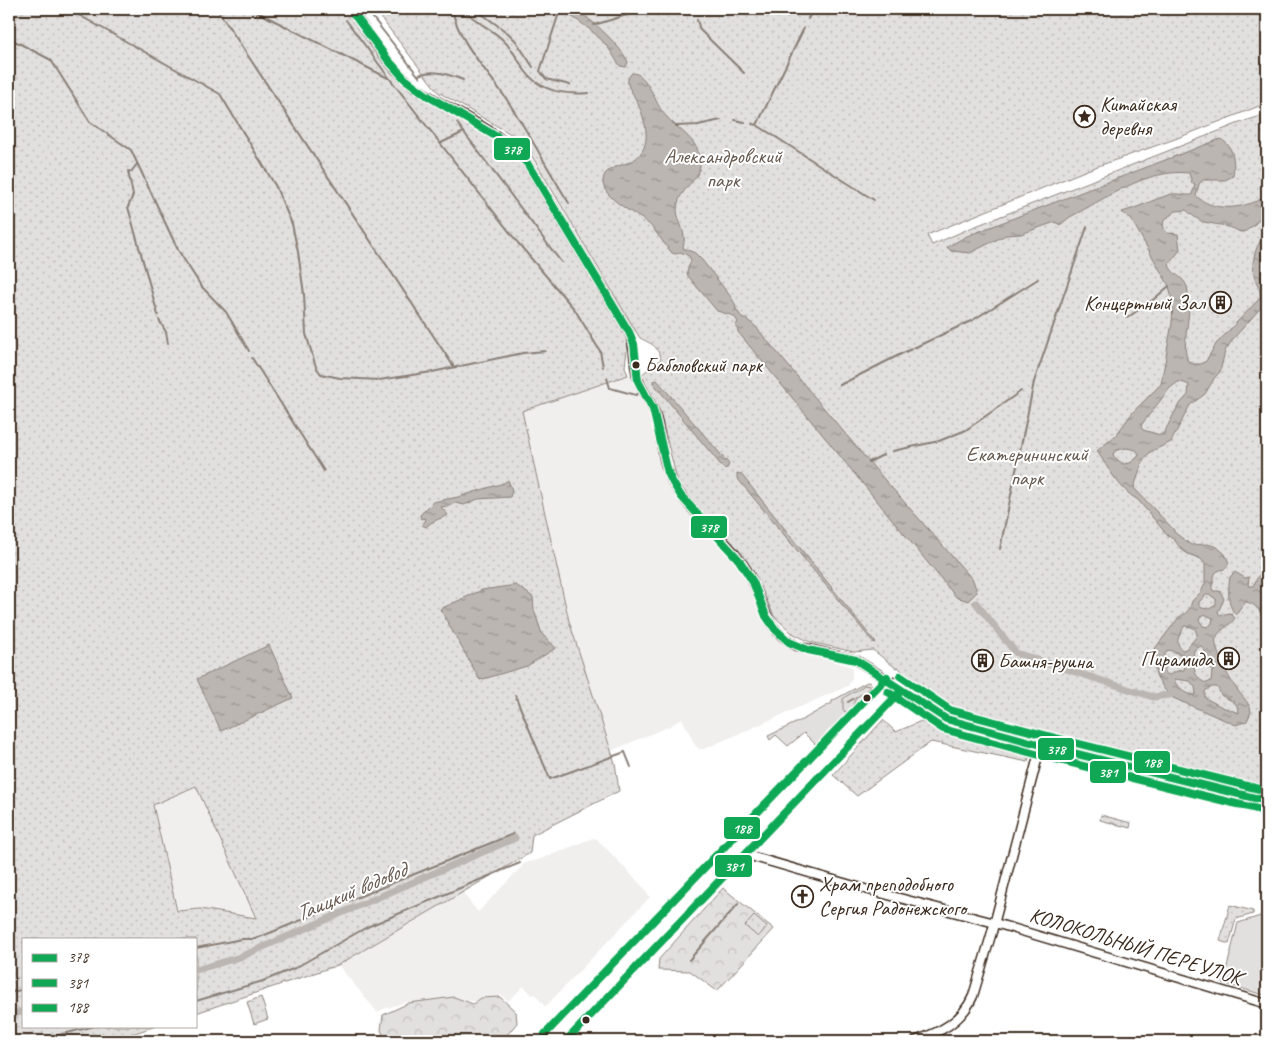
<svg xmlns="http://www.w3.org/2000/svg" width="1276" height="1050" font-family="Caveat,sans-serif">
<style>
.built{fill:#f1efee}
.grass{fill:#e2e0de;stroke:#8e857e}
.forest{fill:url(#forest-crowns);stroke:#8e857e}
.park{fill:url(#park-dots);stroke:#8e857e;fill-rule:evenodd}
.water{fill:url(#water-ripples);stroke:#887e77;fill-rule:evenodd}
.lines{fill:none;stroke-linecap:round;stroke-linejoin:round}
.stream{stroke:#887e77;stroke-width:2}
.canal{stroke:#bcb6b3;stroke-width:7}
.street-casing{stroke:#3b2a1e;stroke-width:11}
.secondary-casing{stroke:#3b2a1e;stroke-width:15}
.street{stroke:#fff;stroke-width:8}
.secondary{stroke:#fff;stroke-width:11}
.bus-1-casing{stroke:#fff;stroke-width:11}
.bus-2-casing{stroke:#fff;stroke-width:11}
.bus-3-casing{stroke:#fff;stroke-width:11}
.bus-1{stroke:#10a855;stroke-width:8}
.bus-2{stroke:#10a855;stroke-width:8}
.bus-3{stroke:#10a855;stroke-width:8}
.bus-dot{fill:#3b2a1e;stroke:#fff;stroke-width:2}
.labels{text-anchor:middle;stroke-width:4;stroke-linejoin:round;paint-order:stroke}
.bus-label{font-size:20px;fill:#3b2a1e;stroke:#fff;text-anchor:start}
.poi-label{font-size:21px;fill:#3b2a1e;stroke:#fff;text-anchor:start}
.park-label{font-size:21px;fill:#65584e;stroke:#fff}
.street-label{font-size:21px;fill:#3b2a1e;stroke:#fff}
.water-label{font-size:22px;font-style:italic;fill:#685b52;stroke:#fff}
.line-badge{stroke:#fff;stroke-width:2}
.badge-label{font-size:14px;text-anchor:middle;font-weight:bold;fill:#fff}
</style>
<defs>
<pattern id="forest-crowns" width="20" height="18" patternUnits="userSpaceOnUse" patternTransform="scale(1.25)"><rect width="20" height="18" fill="#e2e0de"/><path d="M2 6a3 3 0 1 1 6 0M12 15a3 3 0 1 1 6 0" fill="none" stroke="#c3c0be"/></pattern>
<pattern id="park-dots" width="8" height="8" patternUnits="userSpaceOnUse" patternTransform="scale(1.25)"><rect width="8" height="8" fill="#e2e0de"/><path d="M2 2h.1M6 6h.1" fill="none" stroke="#c3c0be" stroke-width="1.8" stroke-linecap="round"/></pattern>
<pattern id="water-ripples" width="26" height="14" patternUnits="userSpaceOnUse" patternTransform="scale(1.25)"><rect width="26" height="14" fill="#bcb6b3"/><path d="M2 4q2-2 4 0t4 0M15 11q2-2 4 0t4 0" fill="none" stroke="#9a9491"/></pattern>
</defs>
<rect width="100%" height="100%" fill="#fff"/>
<filter id="ink" filterUnits="userSpaceOnUse"><feTurbulence type="fractalNoise" baseFrequency=".02" numOctaves="2"/><feDisplacementMap in="SourceGraphic" scale="10" xChannelSelector="R" yChannelSelector="G"/><feConvolveMatrix kernelMatrix="1 2 1 2 8 2 1 2 1" color-interpolation-filters="sRGB"/></filter>
<g filter="url(#ink)">
<path class="built" d="M 632,374 L 650,408 L 655,423 L 660,456 L 664,473 L 672,489 L 683,506 L 736,563 L 753,593 L 763,618 L 769,628 L 782,642 L 792,648 L 852,667 L 852,679 L 848,686 L 704,749 L 699,749 L 695,745 L 682,718 L 670,726 L 611,751 L 569,621 L 522,410 Z
M 196,786 L 256,919 L 200,909 L 177,911 L 153,805 Z
M 593,838 L 597,839 L 645,889 L 650,897 L 545,1007 L 535,994 L 532,995 L 524,986 L 508,1001 L 501,995 L 487,1002 L 449,1000 L 431,1019 L 406,1002 L 383,1009 L 378,1013 L 338,965 L 462,892 L 478,912 L 525,863 L 538,860 Z"/>
<path class="grass" d="M 867,682 L 871,683 L 871,687 L 818,747 L 804,733 L 788,746 L 776,735 L 770,740 L 768,736 L 802,720 L 832,703 L 832,701 Z
M 1267,914 L 1267,996 L 1223,983 L 1238,923 Z"/>
<path class="forest" d="M 864,685 L 870,686 L 864,693 L 856,697 C 854,703 853,710 845,712 L 843,709 L 843,699 C 849,693 860,690 864,685 Z
M 723,888 L 774,929 L 717,991 L 690,971 L 658,970 L 659,959 Z
M 454,997 L 473,1004 L 481,998 L 500,997 L 516,1012 L 517,1023 L 502,1041 L 386,1041 L 381,1030 L 383,1015 L 409,1003 Z"/>
<path class="park" d="M 9,9 L 345,9 L 383,60 L 406,85 L 496,139 L 521,161 L 617,319 L 628,340 L 625,367 L 628,375 L 522,411 L 569,621 L 615,763 L 619,791 L 532,835 L 530,853 L 338,965 L 196,1013 L 196,939 L 24,939 L 24,1026 L 156,1026 L 111,1041 L 9,1041 ZM 196,786 L 256,918 L 200,909 L 177,911 L 153,805 Z
M 374,9 L 1267,9 L 1267,103 L 1175,139 L 1087,170 L 927,235 L 932,245 L 968,229 L 1242,122 L 1267,114 L 1267,789 L 1056,738 L 948,709 L 937,705 L 906,678 L 907,676 L 898,667 L 896,668 L 873,650 L 854,652 L 810,642 L 792,633 L 774,616 L 762,590 L 742,556 L 693,506 L 679,487 L 659,409 L 641,375 L 661,359 C 656,344 653,345 640,338 L 523,141 L 438,92 Z
M 928,718 L 935,724 L 943,727 L 1031,750 L 1028,762 L 931,742 L 857,796 L 833,775 L 883,720 L 896,732 Z
M 1101,815 L 1131,823 L 1130,828 L 1100,820 Z
M 1230,905 L 1253,911 L 1253,914 L 1236,919 L 1229,944 L 1220,941 Z
M 754,916 L 767,927 L 758,937 L 745,926 Z
M 261,997 L 268,1019 L 254,1024 L 247,1002 Z"/>
<path class="water" d="M 558,9 C 561,9 566,8 570,9 C 585,11 622,47 628,62 L 626,67 L 620,66 C 616,60 612,53 607,46 C 594,31 576,18 558,9 Z
M 632,73 C 647,73 654,100 662,111 C 674,129 699,137 700,161 C 702,179 683,185 678,203 C 674,215 683,225 684,237 C 685,241 683,245 683,248 L 695,253 L 702,260 L 731,297 L 735,304 L 736,309 L 743,319 L 746,319 L 755,326 L 869,462 L 973,580 L 977,592 L 968,601 L 956,597 L 738,332 L 736,325 L 738,322 L 734,316 L 717,311 L 688,276 L 687,272 L 691,260 L 689,256 L 681,252 L 676,254 L 672,253 C 664,244 658,234 650,225 C 637,213 593,196 605,174 C 614,163 633,166 641,153 C 652,138 643,113 635,98 C 633,93 629,89 628,84 C 627,79 629,76 632,73 Z
M 1220,139 C 1234,145 1235,162 1233,176 L 1225,180 L 1203,180 L 1199,184 L 1196,196 C 1217,214 1245,208 1267,196 L 1267,208 L 1255,224 L 1246,231 L 1240,232 C 1224,223 1219,226 1204,222 C 1197,220 1191,214 1186,210 L 1176,211 L 1164,220 C 1163,226 1163,228 1167,233 L 1178,234 L 1180,250 L 1169,264 C 1171,275 1184,276 1187,287 C 1194,312 1181,337 1187,360 L 1193,364 L 1201,364 L 1206,361 L 1216,344 L 1260,298 C 1261,287 1256,284 1254,275 C 1251,260 1256,243 1267,233 L 1267,244 L 1263,252 L 1262,262 L 1262,271 L 1267,287 L 1267,298 L 1265,303 L 1233,339 L 1225,351 L 1220,372 L 1215,377 L 1205,394 L 1190,405 L 1171,442 L 1150,452 L 1142,463 L 1134,488 L 1174,530 L 1174,532 L 1191,545 L 1208,544 L 1217,547 L 1225,554 L 1229,563 L 1225,569 C 1214,571 1215,573 1213,583 C 1212,589 1211,584 1213,591 L 1220,591 L 1224,599 L 1218,612 L 1220,615 L 1230,613 L 1235,618 C 1230,626 1219,630 1216,638 C 1213,648 1229,679 1236,688 C 1240,694 1246,699 1250,707 L 1251,712 L 1247,721 L 1236,725 L 1173,698 L 1164,689 L 1156,675 L 1152,655 L 1156,647 L 1179,617 L 1186,613 L 1190,608 L 1192,601 L 1201,592 L 1205,584 L 1205,564 L 1201,559 L 1188,554 L 1181,549 L 1173,538 L 1168,536 L 1138,500 C 1120,490 1108,468 1097,451 L 1116,435 L 1133,412 L 1161,384 L 1172,323 L 1173,304 L 1169,286 L 1131,219 L 1122,212 C 1138,208 1152,200 1168,195 C 1177,192 1184,196 1192,195 L 1195,184 L 1192,183 L 1189,173 C 1147,168 1105,199 1070,217 L 1060,225 L 1055,222 L 1021,234 L 1006,235 L 970,253 L 951,251 L 947,247 L 967,236 ZM 1178,382 L 1182,382 L 1189,385 L 1188,395 L 1178,406 L 1164,433 L 1160,435 L 1143,430 L 1141,427 L 1142,424 L 1170,388 ZM 1127,448 L 1136,450 L 1139,454 L 1138,457 L 1130,463 L 1123,464 L 1114,457 L 1113,453 L 1117,450 ZM 1206,595 L 1210,595 L 1216,599 L 1216,605 L 1209,609 L 1202,608 L 1199,606 L 1199,602 ZM 1204,614 L 1213,618 L 1212,623 L 1208,627 L 1203,626 L 1199,620 L 1201,616 ZM 1184,626 C 1191,626 1197,628 1197,636 L 1186,649 L 1182,650 C 1173,640 1181,636 1184,626 ZM 1201,646 L 1203,647 L 1212,672 L 1211,681 L 1207,683 C 1193,680 1192,662 1194,650 ZM 1168,650 C 1178,652 1187,659 1184,670 L 1177,671 L 1169,675 L 1165,673 L 1165,654 ZM 1175,679 L 1190,681 L 1195,687 L 1196,694 L 1194,695 L 1186,693 L 1175,683 ZM 1212,687 L 1217,687 C 1219,689 1219,692 1221,695 C 1227,701 1237,698 1239,713 L 1222,707 L 1205,698 L 1205,691 Z
M 657,380 L 729,464 L 727,468 L 724,469 L 654,384 L 653,381 Z
M 737,473 L 741,474 L 876,643 L 873,642 L 737,478 Z
M 508,480 L 512,490 L 510,497 L 478,499 L 464,505 L 455,503 L 449,506 L 441,507 L 448,515 L 432,522 L 426,527 L 422,525 L 426,520 L 424,518 L 421,519 L 420,515 L 433,502 L 458,497 L 504,483 Z
M 1267,568 L 1267,623 C 1260,613 1257,603 1245,602 L 1236,615 C 1227,606 1228,589 1230,577 L 1235,572 L 1245,578 L 1249,577 L 1248,586 L 1253,586 L 1259,575 Z
M 516,585 L 533,597 L 534,610 L 542,634 L 556,648 L 527,666 L 480,680 L 440,609 L 482,590 Z
M 269,645 L 293,698 L 221,731 L 197,679 Z"/>
<g class="lines">
<path class="stream" d="M 68,9 L 220,94 L 275,185 L 292,224 L 298,252 L 304,294 L 306,334 L 316,367 L 321,374 L 340,378 L 379,380 L 432,372 L 523,353 L 545,351
M 217,9 L 454,367
M 251,9 L 388,78
M 366,9 L 420,78
M 452,9 C 459,43 486,69 505,97 C 528,131 547,168 569,203
M 464,9 C 475,23 491,28 503,40 C 513,49 518,61 526,72 C 541,92 566,95 589,93
M 475,9 L 508,33 L 516,41 L 533,67
M 694,9 L 695,10
M 560,10 L 540,71 L 546,79 L 570,85
M 638,12 L 650,9
M 808,19 L 813,9
M 346,20 L 390,79 L 518,243 L 575,310 L 600,351 L 603,367
M 697,20 L 700,30 L 744,73
M 594,25 L 630,14
M 9,38 L 51,60 L 90,122 L 131,150 L 178,250 L 201,286 L 226,312 L 249,351
M 418,75 C 433,69 448,74 463,80
M 735,120 L 745,122
M 1267,121 L 1267,120
M 457,123 L 561,262
M 752,124 L 757,125 L 874,200
M 757,125 L 804,28
M 676,126 L 698,125 L 721,120
M 441,143 L 464,132
M 137,164 L 131,172 L 128,171 L 133,195 L 128,207 L 158,315
M 1127,318 L 1154,299 L 1169,286
M 159,320 L 166,332 L 168,344
M 252,358 L 324,471
M 607,378 L 610,388 L 636,395 L 639,393
M 840,385 L 903,353 L 973,320 L 1038,279
M 893,451 L 939,441 L 966,430 L 1021,391
M 869,462 L 883,455
M 1000,549 L 1034,382 L 1087,227
M 515,695 L 550,779 L 625,752 L 631,767
M 848,702 L 853,699
M 196,948 L 242,939 L 255,939 L 513,834
M 689,960 L 738,904
M 9,993 L 24,989
M 196,1001 L 263,981 L 295,968 L 367,927 L 520,863
M 35,1041 L 95,1026"/>
<path class="canal" d="M 976,603 L 1016,653 L 1153,697 L 1170,695
M 196,970 L 240,957 L 515,838
M 9,1015 L 24,1011"/>
<defs>
<path id="street" d="M 350,9 C 369,33 389,68 414,86 C 451,113 497,127 527,163 L 629,332 C 636,349 633,360 637,376 C 640,389 651,401 655,414 C 662,436 661,462 673,483 C 692,516 726,537 746,569 C 765,599 761,628 797,646 L 856,660 L 894,684
M 737,848 L 747,855 L 865,889 L 995,923 L 1267,1004
M 915,1041 C 940,1032 962,1022 973,996 L 992,932 L 1041,745"/>
<path id="secondary" d="M 552,1041 L 894,684 L 946,719 L 1049,747 L 1267,801"/>
</defs>
<use href="#street" class="street-casing"/>
<use href="#secondary" class="secondary-casing"/>
<use href="#street" class="street"/>
<use href="#secondary" class="secondary"/>
<defs>
<path id="bus-1" d="M 350,9 L 388,60 L 405,79 L 428,96 L 502,140 L 527,163 L 629,332 L 634,344 L 638,381 L 653,409 L 668,473 L 673,483 L 681,496 L 739,560 L 753,582 L 766,616 L 775,629 L 789,642 L 808,650 L 856,660 L 946,719 L 1049,747 L 1267,801"/>
<path id="bus-2" d="M 888,692 L 943,729 L 1047,757 L 1265,811
M 566,1041 L 901,691"/>
<path id="bus-3" d="M 900,676 L 950,710 L 1052,737 L 1267,791
M 545,1034 L 887,677"/>
</defs>
<use href="#bus-1" class="bus-1-casing"/>
<use href="#bus-2" class="bus-2-casing"/>
<use href="#bus-3" class="bus-3-casing"/>
<use href="#bus-1" class="bus-1"/>
<use href="#bus-2" class="bus-2"/>
<use href="#bus-3" class="bus-3"/>
</g>
</g>
<defs>
<symbol id="sight-ring" viewBox="-11 -11 22 22"><circle r="9.5" fill="#fff" stroke="#3b2a1e" stroke-width="1.5"/><path d="M0-6L1.8-2.2L6-1.7L2.9 1.2L3.7 5.4L0 3.3L-3.7 5.4L-2.9 1.2L-6-1.7L-1.8-2.2Z" fill="#3b2a1e"/></symbol>
<symbol id="building-ring" viewBox="-11 -11 22 22"><circle r="9.5" fill="#fff" stroke="#3b2a1e" stroke-width="1.5"/><path d="M-4-6H4V6H1V3H-1V6H-4ZM-2.5-4.3h1.7v1.8h-1.7ZM.8-4.3h1.7v1.8H.8ZM-2.5-1h1.7V.8h-1.7ZM.8-1h1.7V.8H.8Z" fill="#3b2a1e"/></symbol>
<symbol id="church-ring" viewBox="-11 -11 22 22"><circle r="9.5" fill="#fff" stroke="#3b2a1e" stroke-width="1.5"/><path d="M-1.2-6h2.4v3.5h3.3v2.4h-3.3V6h-2.4V-.1h-3.3v-2.4h3.3Z" fill="#3b2a1e"/></symbol>
</defs>
<g fill-rule="evenodd">
<use href="#sight-ring" x="1072" y="104" width="25" height="25"/>
<use href="#building-ring" x="1208" y="290" width="25" height="25"/>
<use href="#building-ring" x="1216" y="646" width="25" height="25"/>
<use href="#building-ring" x="970" y="648" width="25" height="25"/>
<use href="#church-ring" x="790" y="884" width="25" height="25"/>
</g>
<g class="bus-dot">
<circle cx="636" cy="365" r="4.5"/>
<circle cx="867" cy="698" r="4.5"/>
<circle cx="586" cy="1020" r="4.5"/>
</g>
<g class="labels">
<g class="bus-label">
<text x="645" y="372">Баболовский парк</text>
</g>
<g class="poi-label">
<text x="1100" y="111">Китайская<tspan x="1100" dy="24">деревня</tspan></text>
<text x="1205" y="310" text-anchor="end">Концертный Зал</text>
<text x="1213" y="666" text-anchor="end">Пирамида</text>
<text x="998" y="668">Башня-руина</text>
<text x="819" y="891">Храм преподобного<tspan x="819" dy="24">Сергия Радонежского</tspan></text>
</g>
<g class="park-label">
<text x="723" y="163">Александровский<tspan x="723" dy="24">парк</tspan></text>
<text x="1027" y="461">Екатерининский<tspan x="1027" dy="24">парк</tspan></text>
</g>
<g class="street-label">
<text transform="translate(1136 946) rotate(17)" y="7">КОЛОКОЛЬНЫЙ ПЕРЕУЛОК</text>
</g>
<g class="water-label">
<text transform="translate(350 891) rotate(-23)" y="8">Таицкий водовод</text>
</g>
</g>
<g class="line-badge">
<rect x="493" y="137" width="38" height="24" rx="5" fill="#10a855"/>
<rect x="690" y="515" width="38" height="24" rx="5" fill="#10a855"/>
<rect x="1037" y="737" width="38" height="24" rx="5" fill="#10a855"/>
<rect x="1133" y="750" width="38" height="24" rx="5" fill="#10a855"/>
<rect x="1089" y="760" width="38" height="24" rx="5" fill="#10a855"/>
<rect x="723" y="816" width="38" height="24" rx="5" fill="#10a855"/>
<rect x="714" y="854" width="39" height="24" rx="5" fill="#10a855"/>
</g>
<g class="badge-label">
<text x="512" y="154">378</text>
<text x="709" y="532">378</text>
<text x="1056" y="754">378</text>
<text x="1152" y="767">188</text>
<text x="1108" y="777">381</text>
<text x="742" y="833">188</text>
<text x="734" y="871">381</text>
</g>
<rect width="1276" height="1050" fill="none" stroke="#fff" stroke-width="30"/>
<rect x="15" y="15" width="1246" height="1020" fill="none" stroke="#3b2a1e" stroke-width="2" filter="url(#ink)"/>
<rect x="22" y="938" width="175" height="90" fill="#ffffff" stroke="#b1aaa5"/>
<rect x="32" y="954" width="25" height="8" fill="#10a855" stroke="#b1aaa5"/>
<text x="68" y="962" font-size="15" fill="#3b2a1e">378</text>
<rect x="32" y="979" width="25" height="8" fill="#10a855" stroke="#b1aaa5"/>
<text x="68" y="988" font-size="15" fill="#3b2a1e">381</text>
<rect x="32" y="1004" width="25" height="8" fill="#10a855" stroke="#b1aaa5"/>
<text x="68" y="1012" font-size="15" fill="#3b2a1e">188</text>
</svg>
